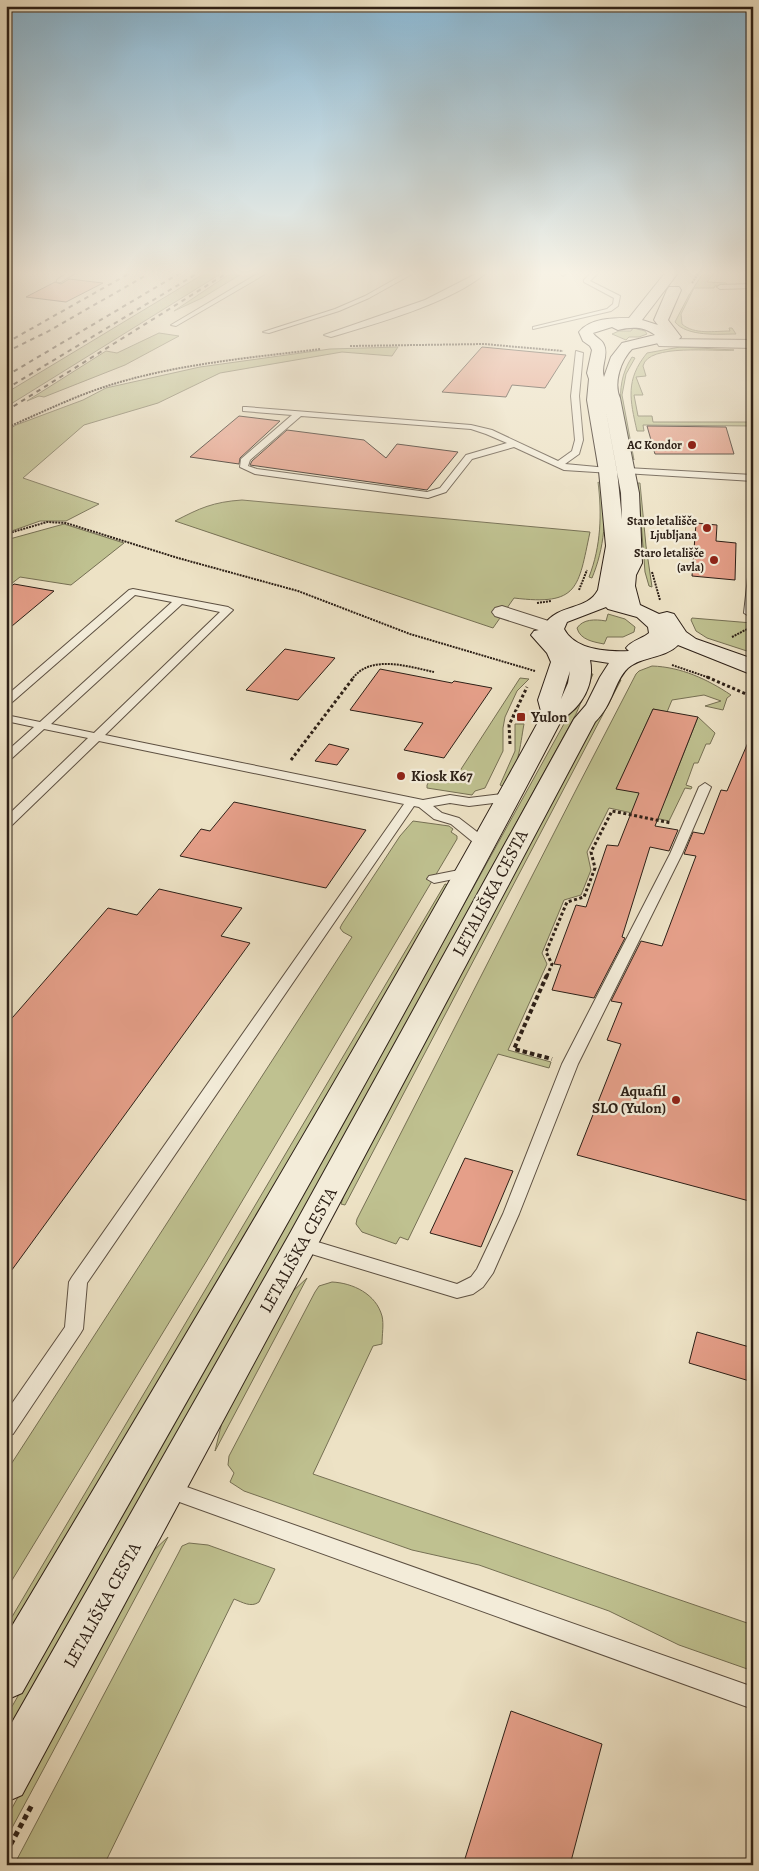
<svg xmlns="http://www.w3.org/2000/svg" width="759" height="1871" font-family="Alegreya,serif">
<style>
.green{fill:#bfc190;stroke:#767054}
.building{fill:#e59f89;stroke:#2d2017}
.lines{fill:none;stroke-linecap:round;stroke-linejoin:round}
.lane-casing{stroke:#5d5042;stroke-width:2}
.street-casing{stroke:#5d5042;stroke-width:2}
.secondary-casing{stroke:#2d2017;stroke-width:2}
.path-far3{stroke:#2d2017;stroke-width:2;stroke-dasharray:2 1;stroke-linecap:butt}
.path-far2{stroke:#2d2017;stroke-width:3;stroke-dasharray:3 2.5;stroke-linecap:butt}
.path-far1{stroke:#2d2017;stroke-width:4;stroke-dasharray:4.5 3;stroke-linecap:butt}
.path{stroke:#2d2017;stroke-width:5;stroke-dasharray:5.5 4;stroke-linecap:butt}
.lane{fill:#f3ecd9;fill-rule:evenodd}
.street{fill:#f3ecd9;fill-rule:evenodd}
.secondary{fill:#f3ecd9;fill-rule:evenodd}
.rail{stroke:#2d2017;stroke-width:2;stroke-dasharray:4.5 4.5;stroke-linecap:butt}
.poi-dot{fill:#8f2418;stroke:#f3ecd9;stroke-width:2}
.labels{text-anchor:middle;stroke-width:4.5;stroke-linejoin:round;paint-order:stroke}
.far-poi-label{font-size:12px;font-weight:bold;fill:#2d2017;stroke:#f3ecd9;text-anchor:end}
.poi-label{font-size:15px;font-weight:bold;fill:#2d2017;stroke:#f3ecd9;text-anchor:start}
.near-street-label{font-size:18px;fill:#2d2017;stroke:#f3ecd9}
</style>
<rect width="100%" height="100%" fill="#ede2c5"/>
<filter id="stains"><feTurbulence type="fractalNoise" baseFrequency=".004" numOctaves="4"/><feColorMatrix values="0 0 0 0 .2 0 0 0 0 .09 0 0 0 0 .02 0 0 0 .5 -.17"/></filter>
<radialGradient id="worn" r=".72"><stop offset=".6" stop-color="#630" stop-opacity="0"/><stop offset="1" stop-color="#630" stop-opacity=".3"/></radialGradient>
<path class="green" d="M 205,273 L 222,273 L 6,407 L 6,393 Z
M 231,273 L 243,273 L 202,298 L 174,311 Z
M 703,273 L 714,273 L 707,282 L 726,283 L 728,285 L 715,286 L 714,288 L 694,288 L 681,314 L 682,324 C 694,335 715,331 730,331 L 729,328 L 732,328 L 736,334 C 719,334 687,337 675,322 L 689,295 Z
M 633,328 L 645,331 L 647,334 L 639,337 L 629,337 L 626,340 L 612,334 L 619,331 L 631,331 Z
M 159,333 L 179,336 L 125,365 L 44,397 L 39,396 L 27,401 L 106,351 L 117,353 Z
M 398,347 L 392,356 L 342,352 L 220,373 L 158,403 L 84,425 L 23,478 L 99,504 L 66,521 L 40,521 L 6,533 L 6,431 L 16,425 L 83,400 L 106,388 L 200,367 L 330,349 Z
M 680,347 L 734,350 C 715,352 648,343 643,366 L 646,376 L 636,377 L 643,395 L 634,395 L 638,416 L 652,416 L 653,422 L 753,422 L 753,426 L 643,425 L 644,431 L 637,431 C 630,400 625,380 647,353 Z
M 632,357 L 635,358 L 626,374 L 622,395 L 634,460 L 631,456 C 624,422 611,389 632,357 Z
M 598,482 L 601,484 C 608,514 604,549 592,578 L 589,577 C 601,546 602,514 598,482 Z
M 638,483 L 640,483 L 646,546 L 652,587 L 649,586 L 645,572 Z
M 242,500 L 590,532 C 578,588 579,606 514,598 L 493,628 L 175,521 C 200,508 213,502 242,500 Z
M 64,524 L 124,543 L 71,585 L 20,577 L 6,588 L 6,540 Z
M 608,614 L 625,619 L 635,627 L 634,632 L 623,637 L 607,637 L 604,644 C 594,642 580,640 577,628 C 583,619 595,619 606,621 Z
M 753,614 L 753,653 L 707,638 L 696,631 L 691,620 L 692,618 L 752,623 Z
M 652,666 C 681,667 707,679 731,695 L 727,698 L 723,710 L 705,706 L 721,701 L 704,695 L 672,700 L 667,712 L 653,709 L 617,788 L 666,798 L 698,717 L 715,733 L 710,744 L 706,744 L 698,763 L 694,763 L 686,785 L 692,787 L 691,789 L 685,788 L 669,821 L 609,808 L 587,852 L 591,870 L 581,895 L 564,900 L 542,953 L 547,964 L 508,1050 L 551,1062 L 549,1068 L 498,1054 L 408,1240 L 400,1237 L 396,1244 L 362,1232 L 356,1224 L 357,1219 L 578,786 L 636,674 L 639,671 Z
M 589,674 L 593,674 L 576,714 L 285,1244 L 6,1738 L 6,1717 L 277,1242 L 570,713 Z
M 520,678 L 529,679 L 517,691 L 505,717 L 503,728 L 503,751 L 485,788 L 475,791 L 472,795 L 427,788 L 427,785 L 432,777 L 454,780 Z
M 617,679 L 621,680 L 345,1205 L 341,1204 L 344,1195 Z
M 515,724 L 524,724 C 520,745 519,771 502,786 L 500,785 L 515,751 Z
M 413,821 L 449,826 L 453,829 L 451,832 L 457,836 L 457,839 L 206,1262 L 6,1590 L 6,1472 L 352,937 L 343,932 L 340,928 L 342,924 L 400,836 Z
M 445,884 L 449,885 L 304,1137 L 6,1641 L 6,1627 Z
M 307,1278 L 215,1451 L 222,1422 L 292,1292 Z
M 332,1282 C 353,1283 376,1294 382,1316 C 384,1324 382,1335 382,1344 L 373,1346 L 313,1474 L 753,1625 L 753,1671 L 679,1645 L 609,1611 L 479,1565 L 412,1550 L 244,1491 L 230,1482 L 234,1473 L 228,1465 L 229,1456 L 315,1292 L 319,1286 Z
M 168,1537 L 6,1839 L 6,1819 L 152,1552 Z
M 189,1543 L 208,1545 L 275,1569 L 259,1602 C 251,1608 242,1602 234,1599 L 104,1865 L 14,1865 L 179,1552 L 182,1546 Z"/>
<path class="building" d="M 69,279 L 103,283 L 66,302 L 26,297 L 55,282 L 61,284 Z
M 482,347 L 566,355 L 545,388 L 512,385 L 506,397 L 442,392 Z
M 239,416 L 280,421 L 240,458 L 239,464 L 190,457 Z
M 647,426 L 726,427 L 734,454 L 655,454 Z
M 287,430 L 364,440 L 386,458 L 397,444 L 458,452 L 427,490 L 250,465 L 252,461 Z
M 696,523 L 717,525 L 716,541 L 736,543 L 735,580 L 692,576 Z
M 14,584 L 54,591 L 6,631 L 6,591 Z
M 285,649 L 335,658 L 298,700 L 246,690 Z
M 380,669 L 452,683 L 454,681 L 492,688 L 444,758 L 404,750 L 423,723 L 350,710 Z
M 653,709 L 698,717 L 655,826 L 678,830 L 669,851 L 650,847 L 622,937 L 625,938 L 594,998 L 552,990 L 561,965 L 554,964 L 576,905 L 586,907 L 607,845 L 618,846 L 639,793 L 616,789 Z
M 753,731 L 753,1202 L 577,1155 L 621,1044 L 607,1040 L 622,1003 L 611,1001 L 641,941 L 662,946 L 696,856 L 684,854 L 693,832 L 704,834 L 721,790 L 727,791 Z
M 329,744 L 349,749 L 337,765 L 315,761 Z
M 234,802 L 366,830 L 326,888 L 180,856 L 201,829 L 210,831 Z
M 159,889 L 242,908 L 221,936 L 250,943 L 6,1278 L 6,1025 L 108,908 L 137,915 Z
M 465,1158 L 513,1171 L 481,1247 L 430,1233 Z
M 697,1332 L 753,1348 L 753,1382 L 689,1363 Z
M 511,1711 L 602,1744 L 570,1865 L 463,1865 Z"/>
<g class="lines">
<defs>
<path id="lane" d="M 67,273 L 75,273 L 61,282 L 57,282 L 57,280 Z
M 259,273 L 267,273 L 176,326 L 171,325 Z
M 406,273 L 414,273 L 369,298 L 339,311 L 269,333 L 263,332 L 335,309 L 365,296 Z
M 478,273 L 486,273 C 451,303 375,324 331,337 L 324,335 L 425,300 Z
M 560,273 L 567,273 L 563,276 Z
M 591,273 L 598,273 L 590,281 L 620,296 L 618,306 L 611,311 L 533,329 L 533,327 L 607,309 L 613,304 L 614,298 L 584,282 L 584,280 Z
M 753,284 L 753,288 L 720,289 L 717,287 L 720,285 Z
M 576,351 L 583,353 L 579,396 L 583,440 L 579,454 L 565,464 L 608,468 L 611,469 L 611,473 L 564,470 L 514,447 L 472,459 L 446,492 L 428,498 L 255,474 L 240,467 L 241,459 L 292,415 L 243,411 L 243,407 L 246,407 L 471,425 L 492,430 L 558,461 L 572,451 L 575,440 L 571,396 ZM 301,416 L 471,429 L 486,434 L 507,443 L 466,455 L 440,488 L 427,492 L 257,469 L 248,466 L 250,460 Z
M 627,468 L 753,475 L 753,481 L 624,473 L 624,469 Z
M 753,574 L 753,615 L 749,616 L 744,613 L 748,577 Z
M 133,589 L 228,607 L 233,610 L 105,735 L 423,800 L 450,795 L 469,798 L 510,793 L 516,797 L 510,801 L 469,806 L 450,803 L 433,806 L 442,813 L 459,818 L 489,841 L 490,844 L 489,847 L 479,847 L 451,824 L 434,819 L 419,807 L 414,806 L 87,1283 L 83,1329 L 80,1334 L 13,1434 L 6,1436 L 6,1412 L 65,1327 L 69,1282 L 72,1277 L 404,804 L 99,741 L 10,827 L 6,828 L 6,817 L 88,738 L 44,729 L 10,760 L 6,761 L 6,752 L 34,727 L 6,721 L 6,715 L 40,722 L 172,602 L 135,595 L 10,704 L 6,705 L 6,696 L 129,590 ZM 182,604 L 220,612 L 94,733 L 51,724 Z
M 705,783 L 711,787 L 682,854 L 578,1064 L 519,1214 L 493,1273 L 483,1287 L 473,1294 L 457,1298 L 295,1249 L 292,1244 L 295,1239 L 301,1237 L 457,1284 L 471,1277 L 477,1269 L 503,1214 L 562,1064 L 670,854 L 699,787 Z
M 469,868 L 474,869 L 476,872 L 474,875 L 434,883 L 427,879 L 429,876 Z
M 167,1480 L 753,1687 L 753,1709 L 160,1495 L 157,1489 L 160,1483 Z"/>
<path id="street" d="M 664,339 L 753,340 L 753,348 L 659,346 L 657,343 L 659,340 Z
M 502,606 L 561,625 L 564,629 L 561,633 L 554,635 L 495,616 L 492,612 L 495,608 Z"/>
<path id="secondary" d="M 665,273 L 678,273 L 642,320 L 658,325 L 654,320 L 667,290 L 669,287 L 679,287 L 681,290 L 668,320 L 681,337 L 674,344 L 669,345 L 663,342 L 632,349 C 621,360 613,383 620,398 L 639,493 L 642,563 L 636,575 L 635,586 L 640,605 L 659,614 L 667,612 L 674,614 L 686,632 L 696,639 L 753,659 L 753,675 L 678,645 C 664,659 642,656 628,668 C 614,681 613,705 595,722 L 318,1244 L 22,1795 L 6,1802 L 6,1733 L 289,1235 L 574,719 L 586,705 L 600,677 L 609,663 L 590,660 C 595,684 582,707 562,719 C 390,1048 204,1370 22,1693 L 6,1700 L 6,1636 C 188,1331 371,1027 542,715 L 538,700 L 551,662 L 547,653 L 531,635 L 534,631 L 544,629 L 544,625 C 559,603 587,611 598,590 L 606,546 L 599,471 L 587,400 L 589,379 L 587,373 L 592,350 L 590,346 L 583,341 L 579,332 C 590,318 613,318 629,318 ZM 612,327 L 618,330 C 631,327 643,326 655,335 L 622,343 L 611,357 L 604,377 C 600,367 609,355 604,345 C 602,339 596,338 593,333 ZM 603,396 L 621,493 L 622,519 L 617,471 ZM 606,607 L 608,609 L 637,617 L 648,627 L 649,633 C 642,639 632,640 626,648 L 629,651 C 607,652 575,650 564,629 L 567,622 ZM 570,671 L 568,683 L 561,699 Z"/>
</defs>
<use href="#lane" class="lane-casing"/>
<use href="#street" class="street-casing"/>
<use href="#secondary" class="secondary-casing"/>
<path class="path-far3" d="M 692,283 L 699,273
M 350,346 L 484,344 L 563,351
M 6,428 C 38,414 71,398 104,387 C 174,364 249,358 321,349
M 6,534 L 47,522 L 66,523 L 178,558 L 298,591 L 410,634 L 535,671
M 652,572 L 660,600
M 579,590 L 587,570
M 537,603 L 551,601
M 732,637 L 751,627
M 672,665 L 710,678
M 353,678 C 371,654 410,667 434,672"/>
<path class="path-far2" d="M 707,677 L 753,697
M 512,716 L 525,718
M 510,744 L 509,725 L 527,687
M 291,760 L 354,677
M 547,976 L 552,964 L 546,952 L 567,902 L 584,897 L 595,868 L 591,852 L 612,811 L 671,823"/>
<path class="path-far1" d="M 547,975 L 514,1049 L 552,1059"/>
<path class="path" d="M 6,1853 L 33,1803"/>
<use href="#lane" class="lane"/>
<use href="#street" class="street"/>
<use href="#secondary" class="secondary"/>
<path class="rail" d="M 6,343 L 130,273
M 6,352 L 47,332 L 150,273
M 6,376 L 180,273
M 6,389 L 198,273
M 6,411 L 227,273"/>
</g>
<linearGradient id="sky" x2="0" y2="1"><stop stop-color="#89b8d5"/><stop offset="0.51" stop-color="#f7f2e5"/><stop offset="1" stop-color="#f7f2e5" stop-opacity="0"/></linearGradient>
<rect width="759" height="535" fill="url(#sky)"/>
<g class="poi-dot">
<circle cx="692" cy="445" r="5"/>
<circle cx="707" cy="528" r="5"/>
<circle cx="714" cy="560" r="5"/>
<rect x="516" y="712" width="10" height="10" rx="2.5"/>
<circle cx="401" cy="776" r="5"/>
<circle cx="676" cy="1100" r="5"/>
</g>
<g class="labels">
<g class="far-poi-label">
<text x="682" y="449">AC Kondor</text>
<text x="697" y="525">Staro letališče<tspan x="697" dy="14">Ljubljana</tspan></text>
<text x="704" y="557">Staro letališče<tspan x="704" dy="14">(avla)</tspan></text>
</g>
<g class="poi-label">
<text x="531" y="722">Yulon</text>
<text x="411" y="781">Kiosk K67</text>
<text x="666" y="1096" text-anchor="end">Aquafil<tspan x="666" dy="17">SLO (Yulon)</tspan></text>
</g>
<g class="near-street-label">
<text transform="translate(490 893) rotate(-62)" y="6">LETALIŠKA CESTA</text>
<text transform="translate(298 1250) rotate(-61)" y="6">LETALIŠKA CESTA</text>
<text transform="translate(102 1605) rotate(-61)" y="6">LETALIŠKA CESTA</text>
</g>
</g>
<rect width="759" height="1871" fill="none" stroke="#ede2c5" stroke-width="25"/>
<rect x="8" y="8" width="744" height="1856" fill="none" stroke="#2d2017" stroke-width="2.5"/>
<rect x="12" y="12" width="734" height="1846" fill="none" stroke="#2d2017"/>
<rect width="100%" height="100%" filter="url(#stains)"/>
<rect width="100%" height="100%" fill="url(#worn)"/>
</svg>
